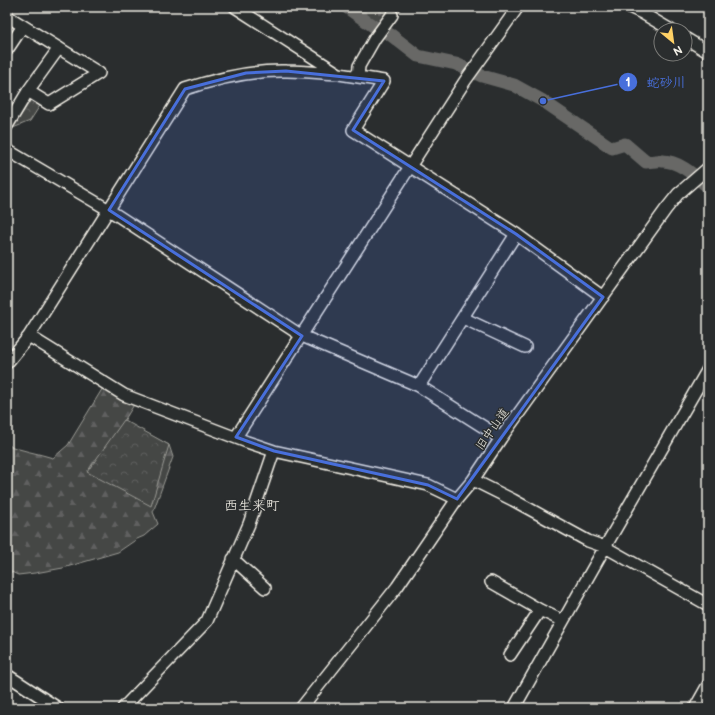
<svg xmlns="http://www.w3.org/2000/svg" width="715" height="715" font-family="'Balsamiq Sans','Klee One',sans-serif">
<style>
.forest{fill:url(#forest-firs);stroke:#9c9c96}
.cemetery{fill:url(#cemetery-stones);stroke:#9c9c96}
.park{fill:url(#park-crowns);stroke:#9c9c96}
.lines{fill:none;stroke-linecap:round;stroke-linejoin:round}
.river{stroke:#676866;stroke-width:13}
.minor-casing{stroke:#f4f1e8;stroke-width:14}
.minor{stroke:#2a2d2e;stroke-width:11}
.marked{fill:#486fdb;fill-opacity:0.2;stroke:#486fdb;stroke-width:3;stroke-linejoin:round}
.labels{text-anchor:middle;stroke-width:3;stroke-linejoin:round;paint-order:stroke}
.street-label{font-size:12px;fill:#f4f1e8;stroke:#2a2d2e}
.quarter-label{font-size:14px;fill:#f4f1e8;stroke:#2a2d2e}
.leader{fill:none;stroke:#486fdb;stroke-width:1.5}
.callout-dot{fill:#486fdb;stroke:#2a2d2e;stroke-width:1.5}
.mark-label{font-size:12px;text-anchor:middle;font-weight:bold;fill:#fff}
.callout-label{font-size:13px;text-anchor:middle;font-weight:bold;fill:#486fdb;stroke:#2a2d2e;stroke-width:3;stroke-linejoin:round;paint-order:stroke}
</style>
<defs>
<pattern id="forest-firs" width="22" height="20" patternUnits="userSpaceOnUse"><rect width="22" height="20" fill="#444645"/><path d="M5 1l3.5 6h-7zM16 11l3.5 6h-7z" fill="#606160"/></pattern>
<pattern id="cemetery-stones" width="16" height="16" patternUnits="userSpaceOnUse"><rect width="16" height="16" fill="#444645"/><path d="M2 7V4a2 2 0 0 1 4 0v3zM10 15v-3a2 2 0 0 1 4 0v3z" fill="#606160"/></pattern>
<pattern id="park-crowns" width="20" height="18" patternUnits="userSpaceOnUse"><rect width="20" height="18" fill="#444645"/><path d="M2 6a3 3 0 1 1 6 0M12 15a3 3 0 1 1 6 0" fill="none" stroke="#606160"/></pattern>
</defs>
<rect width="100%" height="100%" fill="#2a2d2e"/>
<filter id="ink" filterUnits="userSpaceOnUse"><feTurbulence type="fractalNoise" baseFrequency=".025" numOctaves="2"/><feDisplacementMap in="SourceGraphic" scale="8" xChannelSelector="R" yChannelSelector="G"/><feConvolveMatrix kernelMatrix="1 2 1 2 8 2 1 2 1" color-interpolation-filters="sRGB"/></filter>
<g filter="url(#ink)">
<path class="forest" d="M 104,386 L 135,403 L 124,421 L 169,445 L 173,457 L 153,512 L 158,524 L 144,536 L 137,539 L 118,552 L 63,568 L 35,573 L 18,575 L 7,570 L 7,445 C 22,451 37,453 53,458 L 68,445 Z"/>
<path class="cemetery" d="M 353,7 L 403,7 L 396,16 L 380,24 Z"/>
<path class="park" d="M 32,98 L 41,104 L 30,121 L 13,128 Z
M 124,420 L 169,445 L 151,506 L 87,472 Z"/>
<g class="lines">
<path class="river" d="M 346,7 L 373,26 L 391,35 L 418,56 L 456,64 L 482,76 L 514,85 L 543,101 L 612,148 L 625,144 L 646,162 C 651,162 657,160 662,161 C 680,161 695,176 708,187"/>
<defs>
<path id="minor" d="M 235,7 L 339,74 L 384,81 L 353,130 L 516,234 L 603,297
M 629,7 L 642,13 L 671,30
M 7,16 L 99,73 L 49,104 L 28,91
M 685,38 L 708,52
M 7,50 L 23,26
M 358,77 L 359,66 L 375,38 L 392,15
M 7,126 L 28,91 L 59,48
M 7,150 L 109,210 L 302,336 L 419,386 L 501,438
M 463,318 L 525,347
M 29,336 L 124,395 L 247,442 L 274,451 L 428,485 L 457,499
M 7,363 L 29,336 L 185,89 C 218,78 252,70 287,71 C 304,71 320,73 337,74
M 419,386 L 516,234
M 236,437 L 465,81 L 518,7
M 473,480 L 513,500 L 588,541 L 605,547 L 708,605
M 233,559 L 265,588
M 491,582 L 540,610 L 563,621
M 510,655 L 540,610
M 7,675 L 58,708
M 123,708 L 207,621 L 249,524 L 274,451
M 301,708 L 397,587 L 457,499 L 473,480 L 501,438 L 666,209 L 678,194 L 708,168
M 514,708 L 605,547 L 708,369
M 695,708 L 708,685"/>
</defs>
<use href="#minor" class="minor-casing"/>
<use href="#minor" class="minor"/>
</g>
</g>
<path class="marked" d="M 286,71 L 384,81 L 353,130 L 516,234 L 603,297 L 457,499 L 428,485 L 274,451 L 236,437 L 302,336 L 109,210 L 185,89 L 246,73 Z"/>
<g class="labels">
<g class="street-label">
<text transform="translate(492 429) rotate(-55)" y="4">旧中山道</text>
</g>
<g class="quarter-label">
<text x="252" y="510">西生来町</text>
</g>
</g>
<path class="leader" d="M543 101L628 82"/>
<g class="callout-dot">
<circle cx="543" cy="101" r="4"/>
<circle cx="628" cy="82" r="10"/>
</g>
<g class="mark-label">
<text x="628" y="86">1</text>
</g>
<g class="callout-label">
<text x="666" y="87">蛇砂川</text>
</g>
<rect width="715" height="715" fill="none" stroke="#2a2d2e" stroke-width="24"/>
<rect x="12" y="12" width="691" height="691" fill="none" stroke="#f4f1e8" stroke-width="1.5" filter="url(#ink)"/>
<g transform="translate(673 42) rotate(151)"><circle r="19" fill="#2a2d2e" stroke="#7b7b78"/>
<path d="M0-3L7 15L0 10L-7 15Z" fill="#ffd166"/>
<text y="-6" font-size="11" font-weight="bold" text-anchor="middle" fill="#f4f1e8">N</text>
</g>
</svg>
